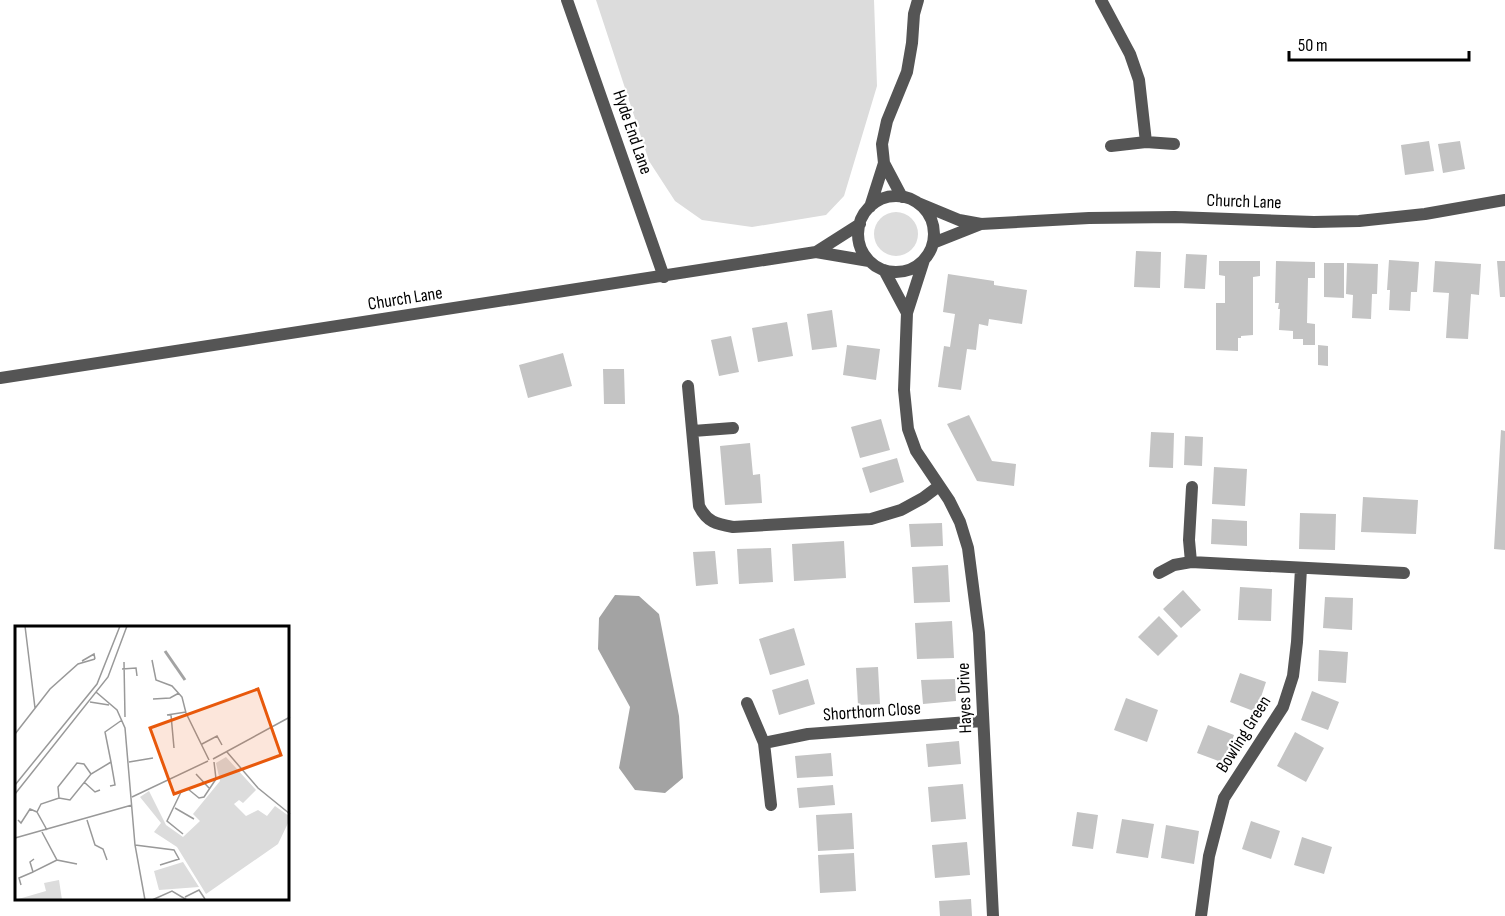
<svg xmlns="http://www.w3.org/2000/svg" width="1505" height="916" font-family="'Sofia Sans Condensed',sans-serif">
<style>
.green{fill:#dcdcdc}
.water{fill:#a3a3a3}
.building{fill:#c4c4c4}
.lines{fill:none;stroke-linecap:round;stroke-linejoin:round}
.minor{stroke:#555;stroke-width:12}
.labels{text-anchor:middle;stroke-width:4.5;stroke-linejoin:round;paint-order:stroke}
.street-label{font-size:18px;fill:#000;stroke:#fff}
.inset-river{fill:none;stroke:#a3a3a3;stroke-width:3}
.inset-road{fill:none;stroke:#999;stroke-width:1.5}
.view{fill:#e8590c;fill-opacity:0.15;stroke:#e8590c;stroke-width:3}
.inset-edge{fill:none;stroke:#000;stroke-width:3}
</style>
<rect width="100%" height="100%" fill="#fff"/>
<path class="green" d="M 596,0 L 874,0 L 877,86 L 844,196 L 826,215 L 752,227 L 702,220 L 675,201 L 649,161 Z
M874 234a22 22 0 1 1 44 0a22 22 0 1 1-44 0Z"/>
<path class="water" d="M 615,595 L 639,596 L 659,614 L 679,716 L 683,778 L 665,793 L 635,790 L 619,768 L 630,707 L 598,649 L 599,618 Z"/>
<path class="building" d="M 1429,141 L 1434,171 L 1405,175 L 1401,145 Z
M 1460,141 L 1465,169 L 1443,173 L 1438,144 Z
M 1136,251 L 1161,252 L 1160,288 L 1134,287 Z
M 1186,254 L 1207,255 L 1205,289 L 1184,288 Z
M 1389,260 L 1419,262 L 1417,292 L 1411,292 L 1410,311 L 1389,310 L 1390,290 L 1387,290 Z
M 1219,261 L 1260,261 L 1260,276 L 1253,277 L 1253,335 L 1241,336 L 1241,338 L 1238,338 L 1238,351 L 1216,350 L 1216,303 L 1225,303 L 1225,276 L 1219,275 Z
M 1276,261 L 1315,262 L 1315,278 L 1308,278 L 1307,323 L 1315,324 L 1315,345 L 1303,345 L 1303,339 L 1293,339 L 1293,331 L 1279,330 L 1280,309 L 1278,309 L 1279,303 L 1275,303 Z
M 1435,261 L 1481,264 L 1479,295 L 1471,294 L 1468,339 L 1446,338 L 1449,293 L 1433,292 Z
M 1497,261 L 1505,261 L 1505,297 L 1500,297 Z
M 1324,263 L 1344,263 L 1344,298 L 1324,297 Z
M 1347,263 L 1378,264 L 1377,294 L 1372,294 L 1371,319 L 1352,318 L 1353,295 L 1346,294 Z
M 948,274 L 994,281 L 994,285 L 1027,290 L 1022,324 L 989,319 L 988,326 L 979,324 L 976,350 L 967,349 L 961,390 L 938,387 L 944,346 L 950,347 L 955,314 L 943,312 Z
M 832,310 L 837,347 L 812,350 L 807,314 Z
M 787,322 L 793,356 L 758,362 L 752,328 Z
M 731,336 L 739,372 L 719,376 L 711,340 Z
M 847,345 L 880,349 L 876,380 L 843,375 Z
M 1318,345 L 1328,346 L 1328,366 L 1318,365 Z
M 563,353 L 572,386 L 528,398 L 519,365 Z
M 603,369 L 624,369 L 625,404 L 604,404 Z
M 969,415 L 992,461 L 1016,464 L 1014,486 L 977,481 L 947,424 Z
M 881,419 L 890,450 L 860,458 L 851,427 Z
M 1501,430 L 1505,431 L 1505,550 L 1494,549 Z
M 1151,432 L 1174,433 L 1173,468 L 1149,467 Z
M 1185,436 L 1203,437 L 1202,466 L 1184,465 Z
M 750,443 L 753,475 L 760,474 L 762,503 L 725,505 L 720,446 Z
M 897,458 L 904,482 L 870,493 L 862,468 Z
M 1214,467 L 1247,469 L 1245,506 L 1212,504 Z
M 1363,497 L 1418,500 L 1416,534 L 1361,532 Z
M 1300,513 L 1336,514 L 1335,550 L 1299,549 Z
M 1212,519 L 1247,521 L 1247,546 L 1211,544 Z
M 942,523 L 943,546 L 911,547 L 909,524 Z
M 844,541 L 846,578 L 794,581 L 792,544 Z
M 771,548 L 773,582 L 739,584 L 737,549 Z
M 715,551 L 718,584 L 696,586 L 693,552 Z
M 948,565 L 950,602 L 914,603 L 912,567 Z
M 1240,587 L 1272,589 L 1271,621 L 1238,620 Z
M 1183,590 L 1201,610 L 1181,628 L 1163,609 Z
M 1325,597 L 1353,598 L 1352,630 L 1323,628 Z
M 1159,616 L 1178,636 L 1158,656 L 1138,637 Z
M 952,621 L 954,658 L 917,659 L 915,623 Z
M 794,628 L 805,665 L 770,675 L 759,639 Z
M 1319,650 L 1348,652 L 1346,683 L 1318,681 Z
M 878,667 L 880,704 L 858,705 L 856,668 Z
M 1240,673 L 1266,682 L 1256,712 L 1230,702 Z
M 808,679 L 815,704 L 779,715 L 772,690 Z
M 955,679 L 956,701 L 923,704 L 921,680 Z
M 1312,691 L 1339,702 L 1328,730 L 1301,720 Z
M 1126,698 L 1158,710 L 1147,742 L 1114,730 Z
M 1208,725 L 1234,735 L 1224,763 L 1197,753 Z
M 1295,732 L 1324,748 L 1306,782 L 1277,766 Z
M 959,741 L 961,764 L 928,767 L 926,744 Z
M 831,753 L 833,776 L 797,778 L 795,756 Z
M 963,784 L 966,819 L 931,822 L 928,787 Z
M 833,785 L 835,805 L 799,808 L 797,788 Z
M 1077,812 L 1098,815 L 1093,849 L 1072,846 Z
M 852,813 L 854,849 L 818,851 L 816,815 Z
M 1122,819 L 1154,824 L 1148,858 L 1116,853 Z
M 1251,821 L 1280,831 L 1271,859 L 1242,849 Z
M 1166,825 L 1199,831 L 1194,864 L 1161,858 Z
M 1302,837 L 1332,847 L 1324,874 L 1294,865 Z
M 967,842 L 970,875 L 935,878 L 932,845 Z
M 854,853 L 856,891 L 820,893 L 818,855 Z
M 971,899 L 972,916 L 940,916 L 939,901 Z"/>
<g class="lines">
<path class="minor" d="M 567,0 L 664,277
M 1101,0 L 1130,54 L 1139,80 L 1146,142
M 1111,146 L 1146,142 L 1174,144
M 884,163 L 902,197
M858 234a38 38 0 1 1 76 0a38 38 0 1 1-76 0Z
M 918,203 L 959,220 L 981,224 L 1089,218 L 1175,217 L 1314,222 L 1359,221 L 1425,214 L 1505,200
M 870,207 L 884,163 L 882,144 L 887,121 L 907,72 L 912,43 L 914,14 L 918,0
M 933,243 L 981,224
M 816,252 L 860,224
M 924,260 L 907,313 L 904,390 L 908,429 L 916,451 L 949,500 L 960,522 L 968,548 L 979,633 L 993,916
M 884,270 L 907,313
M 0,378 L 816,252 L 869,261
M 688,386 L 699,506 C 707,522 716,524 733,527 L 871,519 L 901,510 L 923,498 L 939,486
M 693,431 L 733,428
M 1191,562 L 1404,573
M 1159,573 L 1174,565 L 1191,562 L 1189,540 L 1192,487
M 747,703 L 764,743 L 771,805
M 764,743 L 808,734 L 982,721
M 1201,916 L 1209,856 L 1224,798 L 1283,707 L 1293,676 L 1297,642 L 1301,568"/>
</g>
<g class="labels">
<g class="street-label">
<text transform="translate(633 132) rotate(71)" y="6">Hyde End Lane</text>
<text transform="translate(1244 201) rotate(2)" y="6">Church Lane</text>
<text transform="translate(405 298) rotate(-9)" y="6">Church Lane</text>
<text transform="translate(964 698) rotate(-92)" y="6">Hayes Drive</text>
<text transform="translate(872 711) rotate(-4)" y="6">Shorthorn Close</text>
<text transform="translate(1243 734) rotate(-58)" y="6">Bowling Green</text>
</g>
</g>
<g transform="translate(15 626)">
<rect width="274" height="274" fill="#fff"/>
<path d="M 211,131 L 241,164 L 228,177 L 224,174 L 219,178 L 231,190 L 243,184 L 252,190 L 260,180 L 274,190 L 274,195 L 263,218 L 191,268 L 162,221 L 139,206 L 146,197 L 125,171 L 134,165 L 151,199 L 168,211 L 185,195 L 178,188 L 205,155 L 201,137 ZM 168,236 L 184,261 L 144,264 L 139,245 ZM 44,254 L 47,274 L 0,274 L 31,265 L 29,257 Z" fill="#dcdcdc"/>
<path class="inset-river" d="M 150,25 L 170,54"/>
<path class="inset-road" d="M 10,0 L 20,82M 137,34 L 141,54 L 157,60 L 167,71 L 171,87 L 194,134M 67,35 L 79,28 L 80,33M 109,36 L 110,91M 107,43 L 121,42 L 122,50M 81,66 L 102,84 L 110,102 L 120,219 L 130,274M 138,73 L 155,72 L 164,67M 75,76 L 94,79M 152,89 L 171,86M 156,89 L 159,122M 0,108 L 35,63 L 63,38 L 80,33M 187,118 L 202,110 L 207,119M 212,126 L 243,162 L 275,188M 198,133 L 275,91M 96,136 L 90,106 L 107,94M 114,136 L 138,132M 181,148 L 194,162M 69,156 L 80,166 L 85,164M 0,159 L 82,58 L 105,0M 95,160 L 100,159 L 96,136M 0,168 L 93,51 L 112,0M 117,171 L 193,135M 44,172 L 43,161 L 62,137 L 69,138 L 76,148M 160,182 L 179,193M 3,194 L 6,197 L 15,183 L 22,186M 72,194 L 80,219 L 88,223 L 92,234M 32,204 L 22,186 L 26,178 L 44,172 L 55,174 L 76,148 L 96,136M 27,206 L 42,234 L 62,238M 168,208 L 152,195 L 166,166 L 173,163 L 184,172 L 189,171 L 201,153 L 199,136M 0,212 L 117,179M 120,219 L 159,224 L 164,233 L 145,239M 19,233 L 15,236 L 18,246 L 42,234M 6,259 L 4,252 L 18,246M 170,271 L 184,264 L 190,273M 137,274 L 157,265 L 172,274"/>
<path class="view" d="M 243,63 L 266,129 L 159,168 L 135,102 Z"/>
<rect width="274" height="274" class="inset-edge"/>
</g>
<path d="M1289 51v9h180v-9" fill="none" stroke="#000000" stroke-width="3"/>
<text x="1298" y="51" font-size="18" fill="#000000" stroke="#ffffff" stroke-width="4.5" paint-order="stroke">50 m</text>
</svg>
